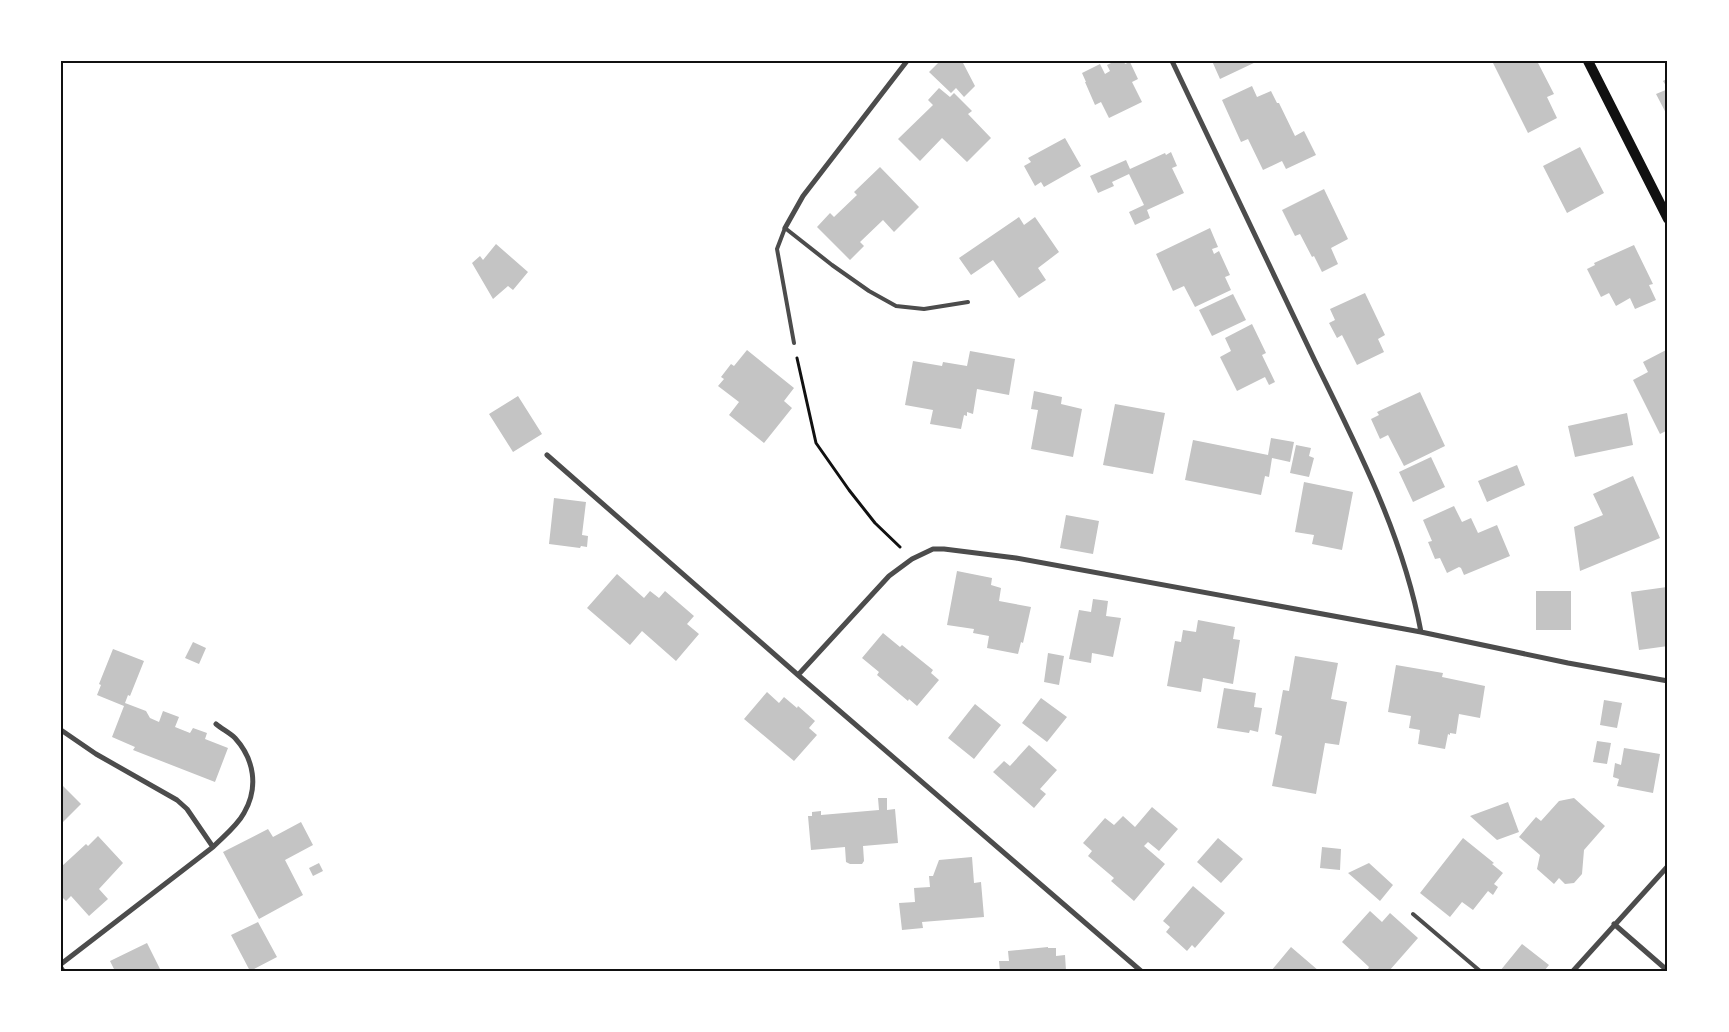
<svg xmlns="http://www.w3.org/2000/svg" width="1729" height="1032" font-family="'Noto Sans',sans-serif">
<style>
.building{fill:#c4c4c4}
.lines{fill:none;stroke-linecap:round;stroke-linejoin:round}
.path{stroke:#111;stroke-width:3}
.service{stroke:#4c4c4c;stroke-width:4}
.minor{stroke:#4c4c4c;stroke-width:5}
.secondary{stroke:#111;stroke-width:10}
.neatline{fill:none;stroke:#111;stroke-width:2}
</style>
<rect width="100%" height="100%" fill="#fff"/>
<path class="building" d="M 940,61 L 962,61 L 975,86 L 964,97 L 956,88 L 951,93 L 929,72 Z
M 1115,61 L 1124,61 L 1125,64 L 1130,62 L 1138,79 L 1132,82 L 1142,102 L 1109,118 L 1101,102 L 1095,105 L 1085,82 L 1086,82 L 1082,73 L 1100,64 L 1105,74 L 1110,71 L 1107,65 Z
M 1212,61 L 1258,61 L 1220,79 Z
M 1492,61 L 1537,61 L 1554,94 L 1547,97 L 1557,118 L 1528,133 Z
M 1668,78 L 1668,117 L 1656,94 L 1668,89 L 1663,81 Z
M 1252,86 L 1257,97 L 1271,91 L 1277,103 L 1279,103 L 1295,136 L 1304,131 L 1316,155 L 1286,169 L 1282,161 L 1263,170 L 1248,139 L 1241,142 L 1222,100 Z
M 939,88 L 950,97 L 954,93 L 972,111 L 968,114 L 991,138 L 967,162 L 942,138 L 920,161 L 898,139 L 933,105 L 928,100 Z
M 1065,138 L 1081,166 L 1044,187 L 1041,182 L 1035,186 L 1024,166 L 1031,162 L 1028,158 Z
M 1580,147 L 1604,193 L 1567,213 L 1543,166 Z
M 1171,152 L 1177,166 L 1172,168 L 1184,193 L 1147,210 L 1150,218 L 1135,225 L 1129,212 L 1144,205 L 1129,174 L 1112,182 L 1114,186 L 1098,193 L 1090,176 L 1126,160 L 1130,169 L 1165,153 L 1166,155 Z
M 880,167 L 919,207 L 894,232 L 883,220 L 860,242 L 864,246 L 850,260 L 817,227 L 830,213 L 834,217 L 857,195 L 854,192 Z
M 1324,189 L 1348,239 L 1331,248 L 1338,264 L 1322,272 L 1314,256 L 1312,257 L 1300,234 L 1295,236 L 1282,210 Z
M 1019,217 L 1024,225 L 1035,217 L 1059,252 L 1038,268 L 1046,280 L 1019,298 L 993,260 L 971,275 L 959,258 Z
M 1210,228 L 1218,247 L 1212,249 L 1214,254 L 1219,251 L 1230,275 L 1225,277 L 1231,290 L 1195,307 L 1184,286 L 1173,291 L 1156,254 Z
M 496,244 L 528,272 L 513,290 L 508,286 L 493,299 L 472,263 L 480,256 L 483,260 Z
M 1634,245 L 1653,284 L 1649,285 L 1656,300 L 1635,309 L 1630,298 L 1616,306 L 1609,293 L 1601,297 L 1587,269 L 1595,265 L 1594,263 Z
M 1365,293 L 1385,335 L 1378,339 L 1384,352 L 1357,365 L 1342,335 L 1337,338 L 1329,323 L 1335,320 L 1330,309 Z
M 1233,294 L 1246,320 L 1212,336 L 1199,310 Z
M 1252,324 L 1266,353 L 1262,355 L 1275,382 L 1269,385 L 1265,377 L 1237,391 L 1220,357 L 1231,351 L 1225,338 Z
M 1668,349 L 1668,430 L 1660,434 L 1633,380 L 1648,372 L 1643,362 Z
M 747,350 L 794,388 L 784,401 L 792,408 L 764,443 L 729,415 L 739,402 L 718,386 L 724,379 L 721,377 L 731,364 L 734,366 Z
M 970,351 L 1015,359 L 1009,395 L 977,389 L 973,414 L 967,412 L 967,416 L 964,415 L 961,429 L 930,424 L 933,410 L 905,405 L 913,361 L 942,366 L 943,362 L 967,366 Z
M 1034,391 L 1062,397 L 1061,404 L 1082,409 L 1073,457 L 1031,449 L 1038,410 L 1031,409 Z
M 1420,392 L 1445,446 L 1404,466 L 1388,435 L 1380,439 L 1371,419 L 1379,415 L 1377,412 Z
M 518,396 L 542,434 L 513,452 L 489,414 Z
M 1115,404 L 1165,413 L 1153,474 L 1103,465 Z
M 1627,413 L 1633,445 L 1575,457 L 1568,426 Z
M 1271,438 L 1294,442 L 1290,462 L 1272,458 L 1269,477 L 1265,476 L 1261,495 L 1185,480 L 1193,440 L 1268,455 Z
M 1296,445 L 1311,448 L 1309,456 L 1314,458 L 1309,477 L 1290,473 Z
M 1431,457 L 1445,487 L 1413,502 L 1399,472 Z
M 1517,465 L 1525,485 L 1487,502 L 1478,481 Z
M 1633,476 L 1660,538 L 1580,571 L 1574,527 L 1603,515 L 1593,494 Z
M 1304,482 L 1353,492 L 1342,550 L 1312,544 L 1314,535 L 1295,532 Z
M 554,498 L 586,502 L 582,535 L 588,536 L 587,547 L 581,546 L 580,548 L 549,544 Z
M 1454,506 L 1462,522 L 1471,518 L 1478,533 L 1497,525 L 1510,556 L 1464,575 L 1461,568 L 1459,567 L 1447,573 L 1440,558 L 1435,559 L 1428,542 L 1432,541 L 1423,520 Z
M 1066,515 L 1099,521 L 1093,554 L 1060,548 Z
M 957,571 L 992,578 L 991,585 L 1001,588 L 999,601 L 1031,607 L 1023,643 L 1021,642 L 1018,654 L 987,648 L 989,636 L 973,633 L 974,629 L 947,625 Z
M 617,574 L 644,598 L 650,591 L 659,598 L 665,591 L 694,616 L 687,624 L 699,634 L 676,661 L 642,631 L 630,645 L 587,608 Z
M 1667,587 L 1668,646 L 1639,650 L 1631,592 Z
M 1536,591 L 1571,591 L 1571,630 L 1536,630 Z
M 1093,599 L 1108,601 L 1106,616 L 1121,618 L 1113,657 L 1092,653 L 1091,663 L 1069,659 L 1079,610 L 1091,612 Z
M 1198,620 L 1235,627 L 1233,639 L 1240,640 L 1233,684 L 1203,678 L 1201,692 L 1167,686 L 1175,641 L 1181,642 L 1183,630 L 1196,632 Z
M 883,633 L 900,647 L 902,645 L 933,670 L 931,673 L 939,680 L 917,706 L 909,699 L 908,701 L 877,675 L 879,672 L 862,658 Z
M 193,642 L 206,648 L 199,664 L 185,658 Z
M 113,649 L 144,661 L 130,696 L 128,695 L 125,703 L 146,711 L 150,718 L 159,722 L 163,711 L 179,717 L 175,727 L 190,733 L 193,728 L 207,733 L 205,739 L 228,748 L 215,782 L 133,750 L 135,747 L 112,737 L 124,706 L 97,695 L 101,685 L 99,684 Z
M 1048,653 L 1064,656 L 1059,685 L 1044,682 Z
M 1295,656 L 1338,663 L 1331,699 L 1347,702 L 1339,745 L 1325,743 L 1316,794 L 1272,786 L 1282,736 L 1275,734 L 1283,690 L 1289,691 Z
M 1396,665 L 1443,673 L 1442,677 L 1485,686 L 1480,718 L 1459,714 L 1456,734 L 1450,733 L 1450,735 L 1448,734 L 1445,749 L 1418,744 L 1420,730 L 1409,728 L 1411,716 L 1388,712 Z
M 1224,688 L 1256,693 L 1254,707 L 1262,708 L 1258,732 L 1250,730 L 1249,733 L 1217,728 Z
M 767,692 L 779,703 L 784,697 L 797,708 L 798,706 L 815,721 L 809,728 L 817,735 L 794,761 L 744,719 Z
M 1041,698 L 1067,717 L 1047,742 L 1022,723 Z
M 1604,700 L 1622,703 L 1617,728 L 1600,725 Z
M 975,704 L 1001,725 L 974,759 L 948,738 Z
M 1597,741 L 1611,743 L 1607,764 L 1593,762 Z
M 1029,745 L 1057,770 L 1040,789 L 1046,794 L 1034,808 L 993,772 L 1004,761 L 1010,766 Z
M 1624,748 L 1660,754 L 1653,793 L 1617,786 L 1619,779 L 1613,777 L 1615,763 L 1621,765 Z
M 61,784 L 81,804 L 61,824 Z
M 878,798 L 887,798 L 887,810 L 895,809 L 898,843 L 863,846 L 864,861 L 862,864 L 850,864 L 846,862 L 845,847 L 811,850 L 808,816 L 812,816 L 812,812 L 821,811 L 821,815 L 879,810 Z
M 1574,798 L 1605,826 L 1584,850 L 1582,874 L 1574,883 L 1565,884 L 1559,878 L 1554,884 L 1537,869 L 1540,855 L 1519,837 L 1536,817 L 1541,821 L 1559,801 Z
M 1508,802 L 1519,832 L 1497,840 L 1470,816 Z
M 1152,807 L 1178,829 L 1159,851 L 1148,842 L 1144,846 L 1165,864 L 1134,901 L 1111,881 L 1114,878 L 1088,856 L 1092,851 L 1083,843 L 1105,818 L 1114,825 L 1123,816 L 1135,827 Z
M 301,822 L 313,845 L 285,860 L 303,895 L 259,919 L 223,852 L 268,829 L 273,837 Z
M 98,836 L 123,863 L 99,889 L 108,899 L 89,916 L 71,896 L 66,901 L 61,896 L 61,867 L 86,844 L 88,846 Z
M 1218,838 L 1243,859 L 1221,883 L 1197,862 Z
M 1463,838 L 1494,863 L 1492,864 L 1503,873 L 1494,884 L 1498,887 L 1493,895 L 1488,891 L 1473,910 L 1462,902 L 1450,917 L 1420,893 Z
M 1322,847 L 1341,849 L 1340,870 L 1320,868 Z
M 972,857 L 974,883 L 981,882 L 984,917 L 922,922 L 923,928 L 902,930 L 899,903 L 915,902 L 914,888 L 930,887 L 929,876 L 933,876 L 939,860 Z
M 319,863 L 323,871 L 313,876 L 309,868 Z
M 1369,863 L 1393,885 L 1380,901 L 1348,873 Z
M 1193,886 L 1225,913 L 1195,948 L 1192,945 L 1187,951 L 1166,932 L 1170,927 L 1163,921 Z
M 1370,911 L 1382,922 L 1390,913 L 1418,938 L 1389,971 L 1367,971 L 1369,967 L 1342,942 Z
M 258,922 L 277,957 L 250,971 L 231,935 Z
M 147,943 L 161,971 L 115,971 L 110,961 Z
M 1522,944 L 1549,965 L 1544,971 L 1500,971 Z
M 1048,947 L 1048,948 L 1056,948 L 1056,956 L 1065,955 L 1066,971 L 1000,971 L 999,961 L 1009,961 L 1008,951 Z
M 1291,947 L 1319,971 L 1271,971 Z"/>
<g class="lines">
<path class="path" d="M 797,358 L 816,443 L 849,490 L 875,523 L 900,547"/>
<path class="service" d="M 794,343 L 777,249 L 785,228 L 832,265 L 869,291 L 896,306 L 924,309 L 968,302
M 1413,914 L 1480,971"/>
<path class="minor" d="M 1172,61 C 1220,161 1268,261 1315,361 C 1358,449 1403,535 1421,632
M 785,228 L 803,196 L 907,61
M 547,455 L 798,675 L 1141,971
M 798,675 L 889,576 L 912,559 L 933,549 L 944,549 L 1016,558 L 1421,632 L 1568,663 L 1668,681
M 61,730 L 96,754 L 177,800 L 187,809 L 213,847
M 1614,924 L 1668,971
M 61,964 L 213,847 C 224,836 237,826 244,813 C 259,787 254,759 235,738 C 230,733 222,729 216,724
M 61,968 L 63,971
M 1573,971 L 1668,866"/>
<path class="secondary" d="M 1588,61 L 1668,219"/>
</g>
<rect width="1729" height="1032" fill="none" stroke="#ffffff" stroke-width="125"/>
<rect x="62" y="62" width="1604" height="908" class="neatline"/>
</svg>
